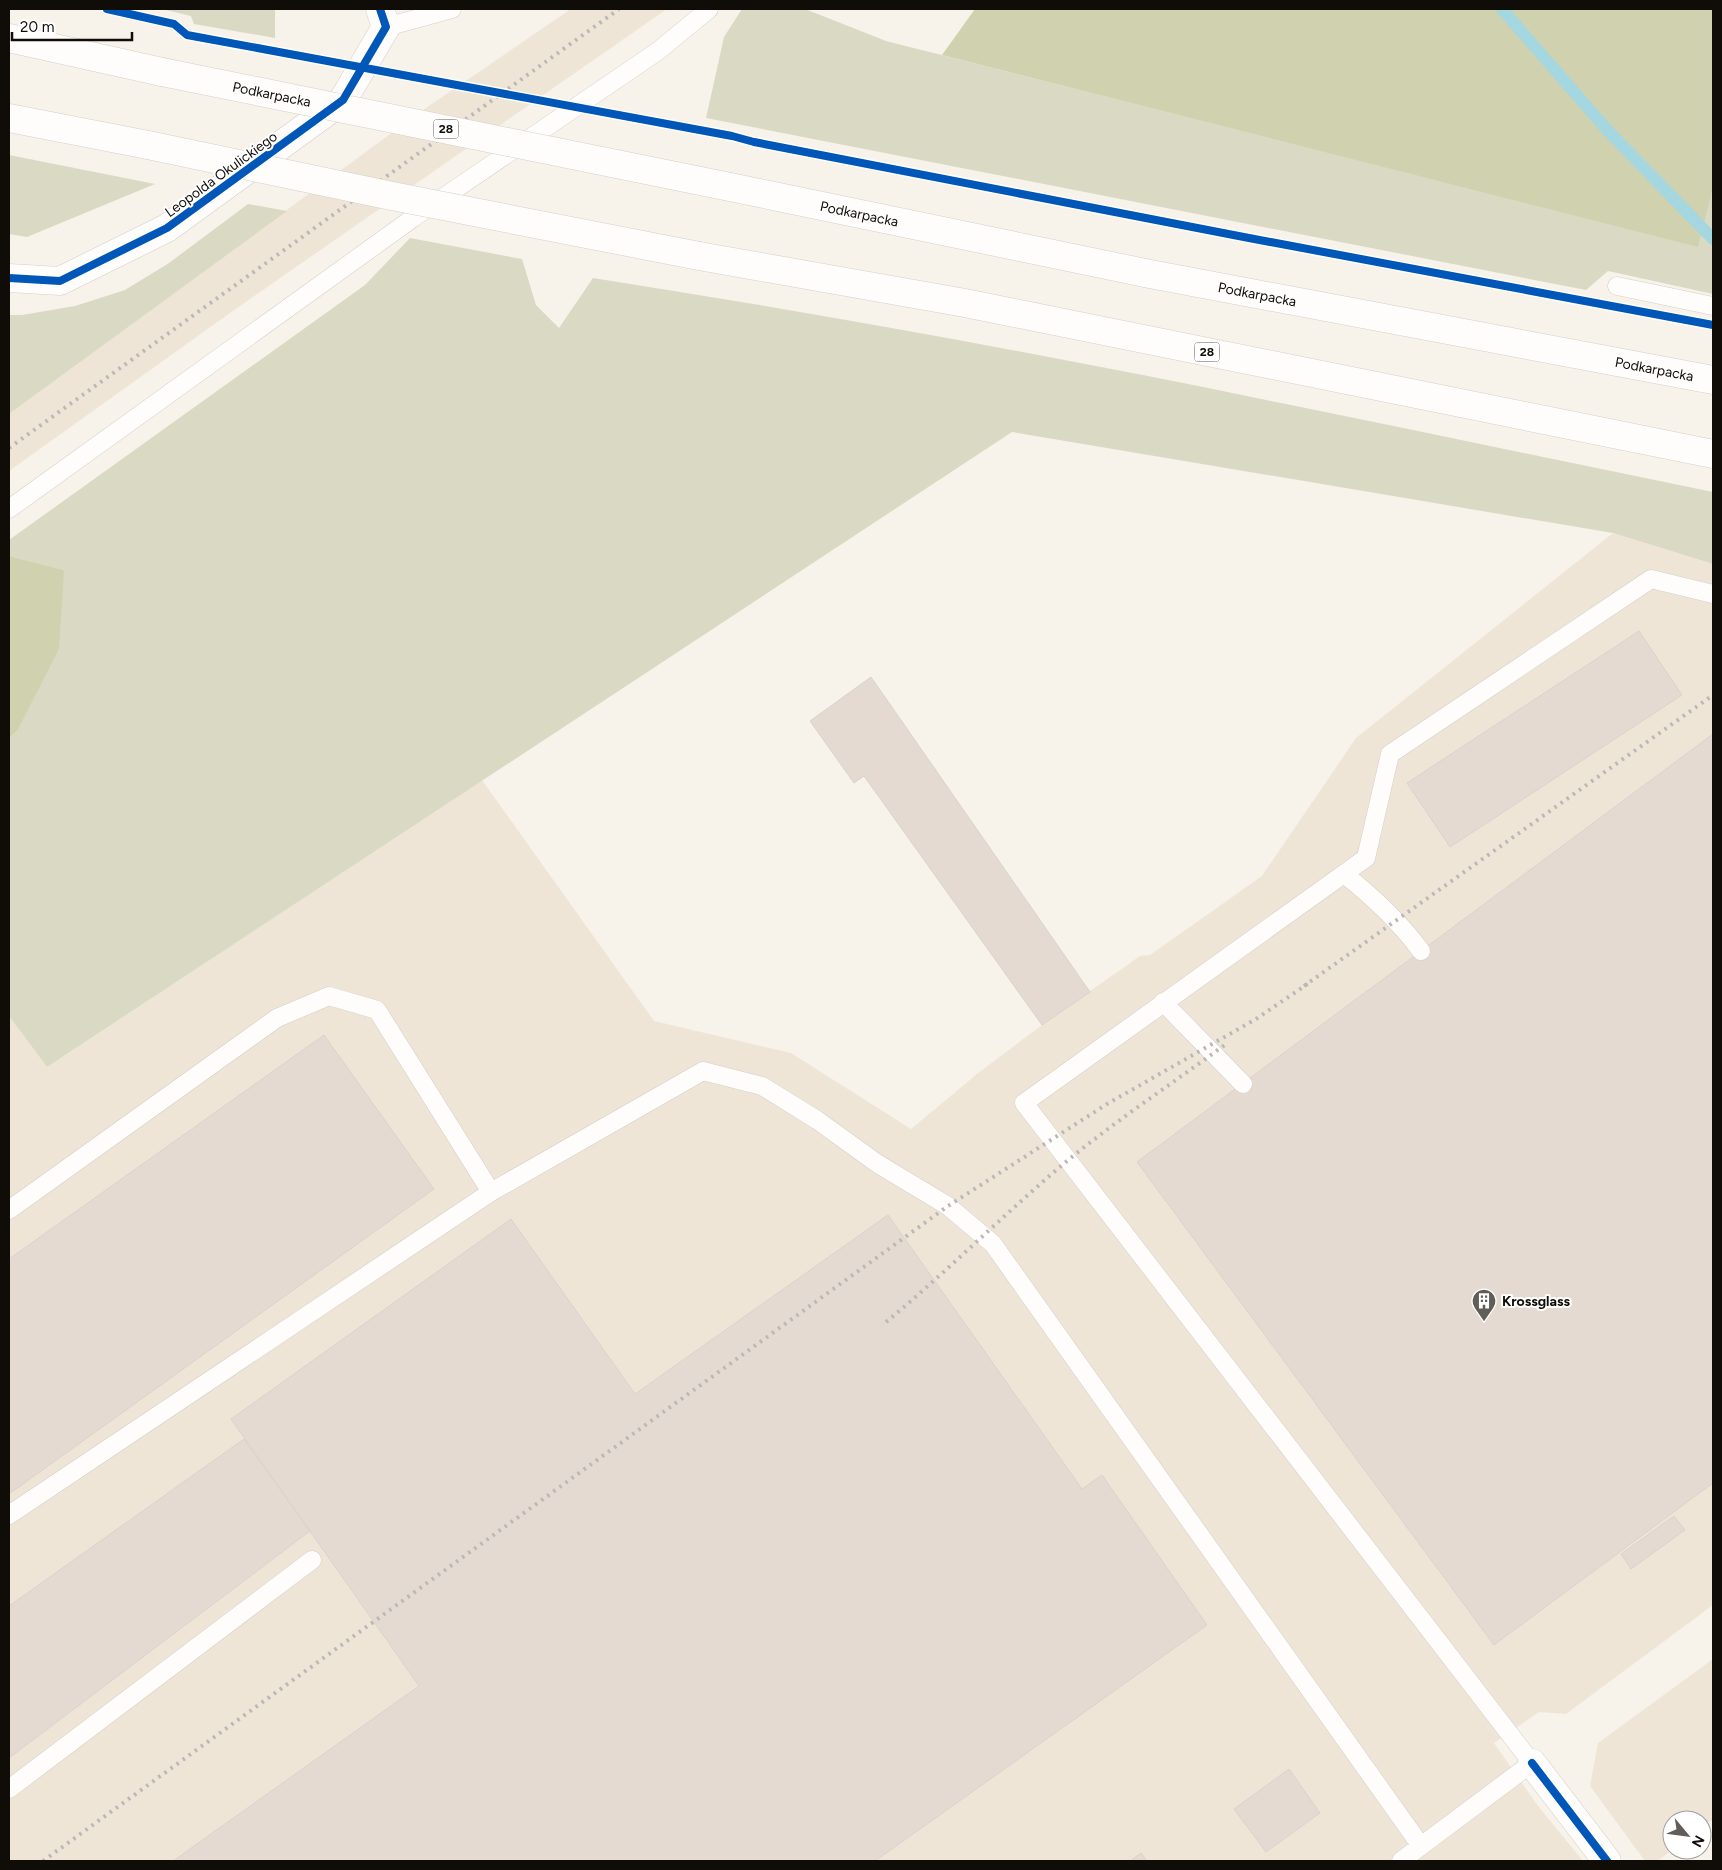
<svg xmlns="http://www.w3.org/2000/svg" width="1722" height="1870" font-family="Figtree,sans-serif">
<style>
.built{fill:#efe5d6}
.green{fill:#dadac4}
.forest{fill:#d0d1ae}
.lines{fill:none;stroke-linecap:round;stroke-linejoin:round}
.stream{stroke:#a5d7e0;stroke-width:12}
.building{fill:#e5dad2;stroke:#d8d3cd}
.lane-casing{stroke:#d3cfc9;stroke-width:19}
.street-casing{stroke:#d3cfc9;stroke-width:29}
.primary-casing{stroke:#d3cfc9;stroke-width:29}
.lane{stroke:#fefdfc;stroke-width:18}
.street{stroke:#fefdfc;stroke-width:28}
.primary{stroke:#fefdfc;stroke-width:28}
.rail{stroke:#bbb9b7;stroke-width:4;stroke-dasharray:2.5 5;stroke-linecap:butt}
.primary-bridge-casing{stroke:#d3cfc9;stroke-width:29;stroke-linecap:butt}
.primary-bridge{stroke:#fefdfc;stroke-width:28}
.cycleway-casing{stroke:#fff;stroke-width:11}
.cycleway{stroke:#0057b8;stroke-width:8}
.labels{text-anchor:middle;stroke-width:4;stroke-linejoin:round;paint-order:stroke}
.shield{fill:#fff;stroke:#585653;stroke-width:1}
.shield-label{font-size:12px;font-weight:bold;fill:#100d09}
.street-label{font-size:14px;fill:#100d09;stroke:#fff}
.poi-label{font-size:14px;font-weight:bold;fill:#100d09;stroke:#fff;text-anchor:start}
</style>
<rect width="100%" height="100%" fill="#f7f2ea"/>
<path class="built" d="M 571,9 L 667,9 L 237,308 L 9,471 L 9,414 L 423,110 Z
M 1613,533 L 1713,564 L 1713,1605 L 1566,1714 L 1539,1712 L 1494,1743 L 1538,1806 L 1583,1861 L 9,1861 L 9,1016 L 47,1067 L 482,780 L 654,1021 L 791,1053 L 911,1129 L 977,1074 L 1042,1025 L 1140,956 L 1150,955 L 1262,876 L 1356,738 Z
M 1713,1659 L 1713,1819 L 1702,1827 L 1702,1820 L 1672,1820 L 1672,1850 L 1657,1861 L 1645,1861 L 1590,1786 L 1598,1743 Z"/>
<path class="green" d="M 162,9 L 275,9 L 275,38 L 194,24 L 191,16 Z
M 742,9 L 805,9 L 886,41 L 1697,246 L 1713,187 L 1713,294 L 1608,271 L 1586,290 L 706,118 L 724,37 Z
M 9,155 L 155,184 L 27,237 L 9,234 Z
M 248,204 L 287,211 L 9,414 L 9,315 L 22,315 L 75,306 L 125,290 L 169,263 Z
M 410,238 L 522,259 L 536,305 L 559,328 L 593,278 C 823,314 1053,356 1281,403 C 1425,432 1569,463 1713,492 L 1713,564 L 1613,533 L 1012,432 L 47,1067 L 9,1016 L 9,738 L 17,731 L 64,570 L 9,556 L 9,540 L 365,285 Z"/>
<path class="forest" d="M 975,9 L 1713,9 L 1713,187 L 1698,247 L 942,55 Z
M 9,556 L 64,570 L 59,649 L 17,731 L 9,738 Z"/>
<g class="lines">
<path class="stream" d="M 1502,9 L 1609,132 L 1713,239"/>
</g>
<path class="building" d="M 1639,631 L 1682,695 L 1450,847 L 1407,783 Z
M 871,677 L 1090,992 L 1042,1025 L 864,776 L 854,783 L 810,721 Z
M 1713,734 L 1713,1483 L 1494,1645 L 1137,1162 Z
M 324,1035 L 434,1189 L 9,1494 L 9,1259 Z
M 888,1215 L 1082,1489 L 1102,1475 L 1207,1625 L 875,1861 L 173,1861 L 419,1686 L 231,1419 L 511,1219 L 635,1394 Z
M 244,1439 L 310,1531 L 9,1758 L 9,1606 Z
M 1674,1516 L 1685,1530 L 1631,1569 L 1621,1554 Z
M 1289,1769 L 1320,1813 L 1266,1852 L 1234,1809 Z
M 1141,1853 L 1147,1861 L 1130,1861 Z"/>
<g class="lines">
<defs>
<path id="lane" d="M 386,27 L 452,9
M 1617,286 L 1713,306
M 9,509 L 413,218 L 658,51 L 709,9
M 1344,874 C 1373,897 1399,921 1421,951
M 1163,1002 L 1243,1084
M 9,1210 L 277,1018 L 329,996 L 377,1010 L 491,1192
M 9,1515 L 491,1192 L 703,1071 L 762,1086 L 817,1120 L 878,1164 L 948,1206 L 993,1244 L 1421,1846
M 9,1789 L 312,1560
M 1401,1861 L 1532,1763 L 1024,1103 L 1366,858 L 1390,754 L 1651,579 L 1713,594"/>
<path id="street" d="M 9,278 L 60,281 L 167,228 L 343,100 L 386,27 L 380,9
M 1532,1763 L 1607,1861"/>
<g id="primary">
<path d="M 9,38 L 162,72"/>
<path d="M 9,118 L 148,145"/>
<path id="s1" d="M 730,187 L 1150,274 L 1713,380"/>
<path d="M 699,256 L 965,303 L 1713,454"/>
</g>
</defs>
<use href="#lane" class="lane-casing"/>
<use href="#street" class="street-casing"/>
<use href="#primary" class="primary-casing"/>
<use href="#lane" class="lane"/>
<use href="#street" class="street"/>
<use href="#primary" class="primary"/>
<path class="rail" d="M 9,448 L 619,9
M 1304,986 L 1713,695
M 886,1322 C 948,1271 1005,1213 1067,1161 C 1118,1119 1173,1083 1226,1044
M 43,1861 L 948,1206 L 1107,1104 L 1256,1019 L 1309,983"/>
<defs>
<g id="primary-bridge">
<path id="s2" d="M 162,72 L 730,187"/>
<path d="M 148,145 L 392,196 L 699,256"/>
</g>
</defs>
<use href="#primary-bridge" class="primary-bridge-casing"/>
<use href="#primary-bridge" class="primary-bridge"/>
<defs>
<path id="cycleway" d="M 107,9 L 174,24 L 187,35 L 732,136 L 754,142 L 1249,238 L 1713,325
M 9,278 L 60,281 L 167,228 L 343,100 L 386,27 L 380,9
M 1532,1763 L 1607,1861"/>
</defs>
<use href="#cycleway" class="cycleway-casing"/>
<use href="#cycleway" class="cycleway"/>
</g>
<defs>
<symbol id="building-pin" viewBox="-11 -11 22 30"><path d="M0 17L-7.5 6A9.5 9.5 0 1 1 7.5 6Z" fill="#615d58" stroke="#fff"/><path d="M-4-6H4V6H1V3H-1V6H-4ZM-2.5-4.3h1.7v1.8h-1.7ZM.8-4.3h1.7v1.8H.8ZM-2.5-1h1.7V.8h-1.7ZM.8-1h1.7V.8H.8Z" fill="#fff"/></symbol>
</defs>
<g fill-rule="evenodd">
<use href="#building-pin" x="1470" y="1287" width="28" height="38"/>
</g>
<g class="labels">
<g class="shield">
<rect x="433.5" y="119.5" width="25" height="19" rx="4"/>
<rect x="1194.5" y="342.5" width="25" height="19" rx="4"/>
</g>
<g class="shield-label">
<text x="446" y="133">28</text>
<text x="1207" y="356">28</text>
</g>
<g class="street-label">
<text dy="5" stroke="none"><textPath href="#s2" startOffset="112">Podkarpacka</textPath></text>
<text transform="translate(221 174) rotate(-36)" y="5">Leopolda Okulickiego</text>
<text dy="5" stroke="none"><textPath href="#s1" startOffset="132">Podkarpacka</textPath></text>
<text dy="5" stroke="none"><textPath href="#s1" startOffset="538">Podkarpacka</textPath></text>
<text dy="5" stroke="none"><textPath href="#s1" startOffset="942">Podkarpacka</textPath></text>
</g>
<g class="poi-label">
<text x="1502" y="1306">Krossglass</text>
</g>
</g>
<rect width="1722" height="1870" fill="none" stroke="#100d09" stroke-width="20"/>
<g transform="translate(1687 1835) rotate(119)"><circle r="24" fill="#ffffff" stroke="#9f9e9d"/>
<path d="M0-4L9 19L0 12L-9 19Z" fill="#615d58"/>
<text y="-8" font-size="14" font-weight="bold" text-anchor="middle" fill="#100d09">N</text>
</g>
<path d="M12 32v8h120v-8" fill="none" stroke="#100d09" stroke-width="2.5"/>
<text x="20" y="32" font-size="15" fill="#100d09" stroke="#ffffff" stroke-width="4" paint-order="stroke">20 m</text>
</svg>
